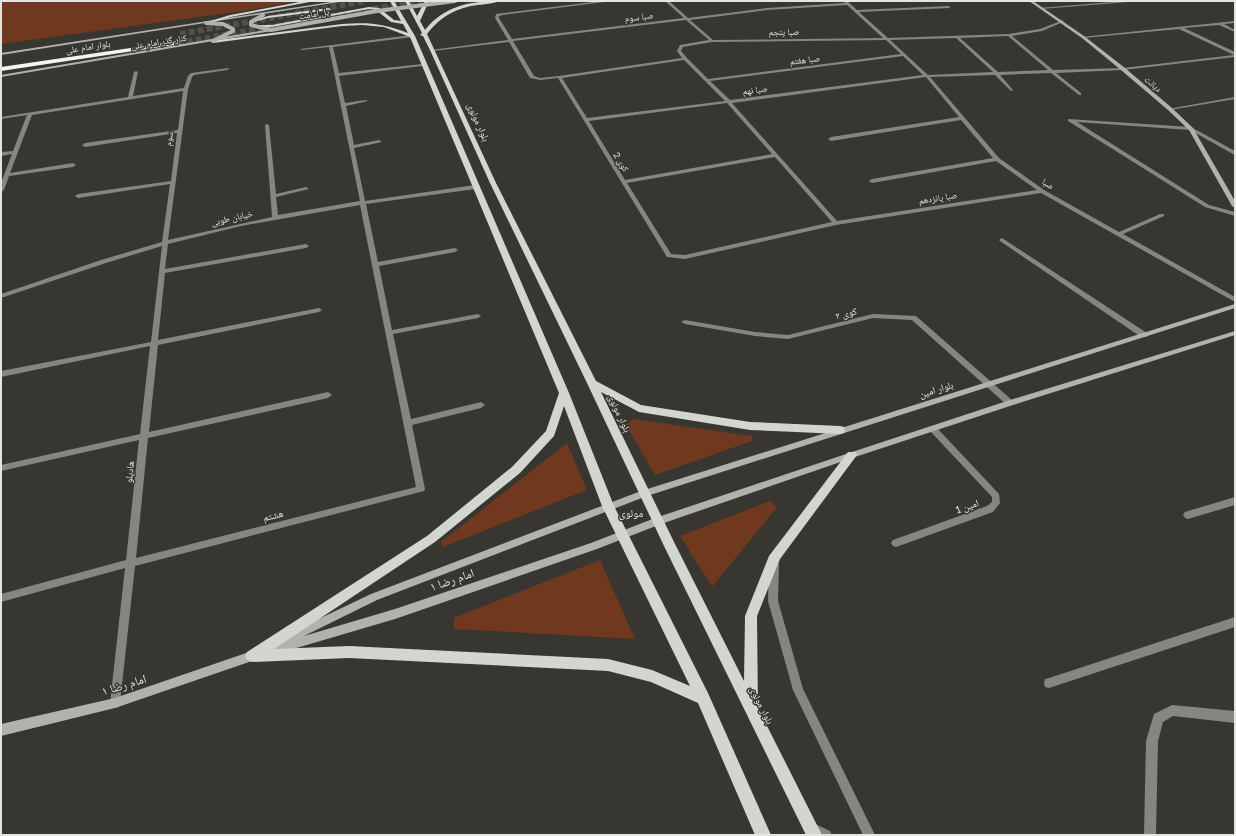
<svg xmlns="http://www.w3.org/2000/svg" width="1236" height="836" font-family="'Golos Text','Noto Naskh Arabic',sans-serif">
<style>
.green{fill:#713820}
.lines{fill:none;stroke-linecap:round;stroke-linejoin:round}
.highway-tunnel{stroke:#51504b;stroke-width:6;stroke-dasharray:6 3;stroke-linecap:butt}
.street{fill:#858683;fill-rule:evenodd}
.secondary{fill:#b1b2ae;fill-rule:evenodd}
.primary{fill:#d3d5cf;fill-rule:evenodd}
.highway{fill:#f2f4ee;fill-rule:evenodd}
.secondary-bridge{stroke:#b1b2ae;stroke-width:4}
.labels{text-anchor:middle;stroke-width:3;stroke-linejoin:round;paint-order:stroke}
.far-street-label{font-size:9px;fill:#e5e4e1;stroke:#373631}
.street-label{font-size:10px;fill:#e5e4e1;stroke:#373631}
.neighbourhood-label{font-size:11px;fill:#e5e4e1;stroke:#373631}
.near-street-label{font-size:12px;fill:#e5e4e1;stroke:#373631}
</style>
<rect width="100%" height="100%" fill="#373631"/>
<path class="green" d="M 1,1 L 299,1 L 243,11 L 1,44 Z
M 633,419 L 752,436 L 752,441 L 655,475 L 626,425 Z
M 567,443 L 587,490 L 443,547 L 441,542 Z
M 770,501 L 777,507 L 712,587 L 680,536 Z
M 600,560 L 635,639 L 454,629 L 454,618 Z"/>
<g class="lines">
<path class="highway-tunnel" d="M 180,34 L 366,1
M 178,43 L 402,4 L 431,1"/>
<path class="street" d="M 601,1 L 612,1 L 503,15 L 499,16 L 499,18 L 512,39 L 684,18 L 665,1 L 669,1 L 688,18 L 767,8 L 845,3 L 843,1 L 847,1 L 857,10 L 949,6 L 950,8 L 859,12 L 888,38 L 1009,34 L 1040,29 L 1063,20 L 1063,22 L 1042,31 L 1012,36 L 1053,70 L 1123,68 L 1234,55 L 1179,29 L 1083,38 L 1081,37 L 1235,21 L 1235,23 L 1224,24 L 1235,30 L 1235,32 L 1219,25 L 1184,28 L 1235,52 L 1235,57 L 1123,70 L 1056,73 L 1081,93 L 1081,95 L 1079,95 L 1051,73 L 1000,75 L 1013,90 L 1011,91 L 995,75 L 930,77 L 999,158 L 1044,190 L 1119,232 L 1160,214 L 1164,214 L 1164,216 L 1123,234 L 1235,297 L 1235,302 L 1041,193 L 836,225 L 685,259 L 667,257 L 558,78 L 540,80 L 530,78 L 509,42 L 433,51 L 431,50 L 508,40 L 495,18 L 496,14 ZM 847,5 L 883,38 L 713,40 L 690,20 L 767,10 ZM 686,20 L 709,40 L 680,45 L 677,51 L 682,58 L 559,76 L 540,78 L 534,76 L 513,41 ZM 1008,36 L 1048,70 L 998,72 L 960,38 ZM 956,38 L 993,72 L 928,75 L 890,40 ZM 886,40 L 901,54 L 708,79 L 687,58 L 681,51 L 683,47 L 712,42 ZM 903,56 L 923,75 L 730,100 L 710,81 ZM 684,60 L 725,101 L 587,118 L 562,78 ZM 926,77 L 959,117 L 831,137 L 828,139 L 831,141 L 961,120 L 993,158 L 872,179 L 869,181 L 872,183 L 996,161 L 1037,190 L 837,221 L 732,103 ZM 727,103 L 772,154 L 625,180 L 589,121 ZM 775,157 L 832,222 L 685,255 L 671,254 L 627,183 Z
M 1124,1 L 1141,1 L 1041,9 L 1039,8 Z
M 412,35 L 413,37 L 333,47 L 339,73 L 422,64 L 424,65 L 422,66 L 339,76 L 345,103 L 366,100 L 368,101 L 346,106 L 354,145 L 379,140 L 382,142 L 354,148 L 365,201 L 475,185 L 478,187 L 475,189 L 366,204 L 378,262 L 455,248 L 458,250 L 455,252 L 379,266 L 392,330 L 478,314 L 481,316 L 478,318 L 393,334 L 411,419 L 481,402 L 485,405 L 481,408 L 412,425 L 425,489 L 424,491 L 135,566 L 120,703 L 119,707 L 115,708 L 111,707 L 110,703 L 125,568 L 1,602 L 1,594 L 126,560 L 139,440 L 1,471 L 1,465 L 140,434 L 150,346 L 1,377 L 1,371 L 151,342 L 162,246 L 106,263 L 1,298 L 1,294 L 101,260 L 162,242 L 170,184 L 78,198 L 75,196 L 78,194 L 171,181 L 177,133 L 85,147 L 82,145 L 85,143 L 178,130 L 183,91 L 32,115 L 10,173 L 73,163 L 76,165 L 73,167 L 9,176 L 4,190 L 1,192 L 1,183 L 12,154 L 1,156 L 1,152 L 13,151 L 27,115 L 1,119 L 1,117 L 128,97 L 134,72 L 136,71 L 138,72 L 133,96 L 184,88 L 188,76 L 191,73 L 229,68 L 229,69 L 227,70 L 194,75 L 192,77 L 188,89 L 168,240 L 272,217 L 265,125 L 267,124 L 269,125 L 276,194 L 306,187 L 309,189 L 276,197 L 278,215 L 360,201 L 329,47 L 302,50 L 300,49 ZM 360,205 L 416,487 L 136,558 L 148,438 L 328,398 L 332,395 L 328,392 L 149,432 L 158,345 L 319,312 L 322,310 L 319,308 L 158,340 L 165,273 L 306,248 L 309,246 L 306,244 L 165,269 L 168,244 L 241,226 Z
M 1235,97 L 1235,99 L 1170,110 L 1168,109 Z
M 1068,119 L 1191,127 L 1235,151 L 1235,155 L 1233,154 L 1190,130 L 1077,122 L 1209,205 L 1235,212 L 1235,216 L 1205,207 L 1068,121 Z
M 1002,238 L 1147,333 L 1148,335 L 1147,337 L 1141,337 L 1000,241 L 999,240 Z
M 873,314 L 916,316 L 1013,401 L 1014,403 L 1013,405 L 1007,405 L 912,320 L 873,318 L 788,339 L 755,336 L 685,324 L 681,322 L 685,320 L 755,332 L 788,335 Z
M 933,426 L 936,427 L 999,494 L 1000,503 L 993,512 L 896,547 L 893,546 L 891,543 L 893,540 L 987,506 L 992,502 L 992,497 L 930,431 L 929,429 Z
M 1235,497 L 1235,505 L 1188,519 L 1185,518 L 1183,515 L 1185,512 Z
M 774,560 L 777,561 L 779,564 L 778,601 L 803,689 L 875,835 L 863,835 L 793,690 L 768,601 L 769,564 L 771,561 Z
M 1235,617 L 1235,627 L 1049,688 L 1045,687 L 1044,683 L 1045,679 L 1049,678 Z
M 1172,705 L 1235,711 L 1235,723 L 1173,716 L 1163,722 L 1158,741 L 1156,835 L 1144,835 L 1146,741 L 1154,714 Z
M 811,822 L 830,831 L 832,835 L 812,835 L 807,832 L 805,828 L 807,824 Z"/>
<path class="secondary" d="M 337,1 L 346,1 L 1,55 L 1,53 Z
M 1029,1 L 1033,1 L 1084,36 L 1125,68 L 1172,108 L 1193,128 L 1235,201 L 1235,208 L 1232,206 L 1189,130 L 1168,110 L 1121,70 L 1082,38 Z
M 271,29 L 272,31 L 1,77 L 1,75 Z
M 1235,304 L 1235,308 L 647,496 L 377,600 L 304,636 L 395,609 L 591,543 L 655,518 L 849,453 L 1007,401 L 1235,331 L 1235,335 L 1013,405 L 855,457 L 661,524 L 597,549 L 395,619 L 252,661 L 115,708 L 1,736 L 1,724 L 115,698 L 252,651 L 283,642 L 282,639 L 283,636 L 371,594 L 641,491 Z"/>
<path class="primary" d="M 305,1 L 315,1 L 231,17 L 206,24 L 204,23 L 230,15 Z
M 390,1 L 394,1 L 415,36 L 569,393 L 614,506 L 708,693 L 771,835 L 755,835 L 698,703 L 651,682 L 608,671 L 349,658 L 252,662 L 247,660 L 245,656 L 247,652 L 427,536 L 512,467 L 546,431 L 559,393 L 410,37 L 384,27 L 362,25 L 342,26 L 213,43 L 210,41 L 342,24 C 369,22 382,23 408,33 L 403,24 L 391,22 L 376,10 L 369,9 L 272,27 L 254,27 L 252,26 L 254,25 L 272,25 L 369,7 L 379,8 L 394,20 L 401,21 ZM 564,406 L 602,506 L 690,686 L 652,670 L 608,659 L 349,646 L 274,649 L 435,542 L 520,473 L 554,436 Z
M 405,1 L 409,1 L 417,16 L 425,1 L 429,1 L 420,21 L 425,30 C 444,6 470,1 499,1 C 493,4 485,4 478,5 C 456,8 441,16 427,34 L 496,183 L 596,381 L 641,405 L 750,422 L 840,426 L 844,427 L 845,430 L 844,433 L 840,434 L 750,430 L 639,412 L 601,392 L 675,544 L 744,681 L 745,616 L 769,556 L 848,452 L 856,452 L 857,455 L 780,559 L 757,616 L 758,708 L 822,835 L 806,835 L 664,546 L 587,383 L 490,183 L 430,50 L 423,36 L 420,35 L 422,33 Z
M 329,8 L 331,10 L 268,18 L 251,23 L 249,22 L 268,16 Z"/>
<path class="highway" d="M 178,41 L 180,42 L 180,44 L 1,71 L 1,67 Z"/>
<path class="secondary-bridge" d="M 263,15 L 251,22 L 251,25 L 271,30 L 377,11 L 455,1
M 206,23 L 223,24 L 233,29 L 233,31 L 213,41"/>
</g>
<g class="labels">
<g class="far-street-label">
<text transform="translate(314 14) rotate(-10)" y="3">پل امامت</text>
<text transform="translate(639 17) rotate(-7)" y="3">صبا سوم</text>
<text transform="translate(784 32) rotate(-1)" y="3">صبا پنجم</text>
<text transform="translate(159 42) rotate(-9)" y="3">کنار گذر امام علی</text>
<text transform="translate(88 47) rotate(-9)" y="3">بلوار امام علی</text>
<text transform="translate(805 60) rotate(-7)" y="3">صبا هفتم</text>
<text transform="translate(1153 84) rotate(40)" y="3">دیانت</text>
<text transform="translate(755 90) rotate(-7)" y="3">صبا نهم</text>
<text transform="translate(169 139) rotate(-82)" y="3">سوم</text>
<text transform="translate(621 162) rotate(58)" y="3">کوی 2</text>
<text transform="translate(1048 184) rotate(32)" y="3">صبا</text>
<text transform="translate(938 198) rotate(-9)" y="3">صبا پانزدهم</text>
<text transform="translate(232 218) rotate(-13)" y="3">خیابان طوبی</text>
</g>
<g class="street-label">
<text transform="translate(479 122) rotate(66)" y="4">بلوار مولوی</text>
<text transform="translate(846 313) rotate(-14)" y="4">کوی ۲</text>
<text transform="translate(936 389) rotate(-17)" y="4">بلوار امین</text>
<text transform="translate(620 413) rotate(65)" y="4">بلوار مولوی</text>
<text transform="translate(129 472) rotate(-84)" y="4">هادیلو</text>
<text transform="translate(967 506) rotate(-20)" y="4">امین 1</text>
<text transform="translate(273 515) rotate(-14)" y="4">هشتم</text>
<text transform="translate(762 705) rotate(63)" y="4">بلوار مولوی</text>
</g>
<g class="neighbourhood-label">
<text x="631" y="517">مولوی</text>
</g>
<g class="near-street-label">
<text transform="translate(452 580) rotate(-19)" y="4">امام رضا ۱</text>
<text transform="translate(124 685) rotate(-17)" y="4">امام رضا ۱</text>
</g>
</g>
<rect width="1236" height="836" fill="none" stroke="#e5e4e1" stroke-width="4"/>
</svg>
